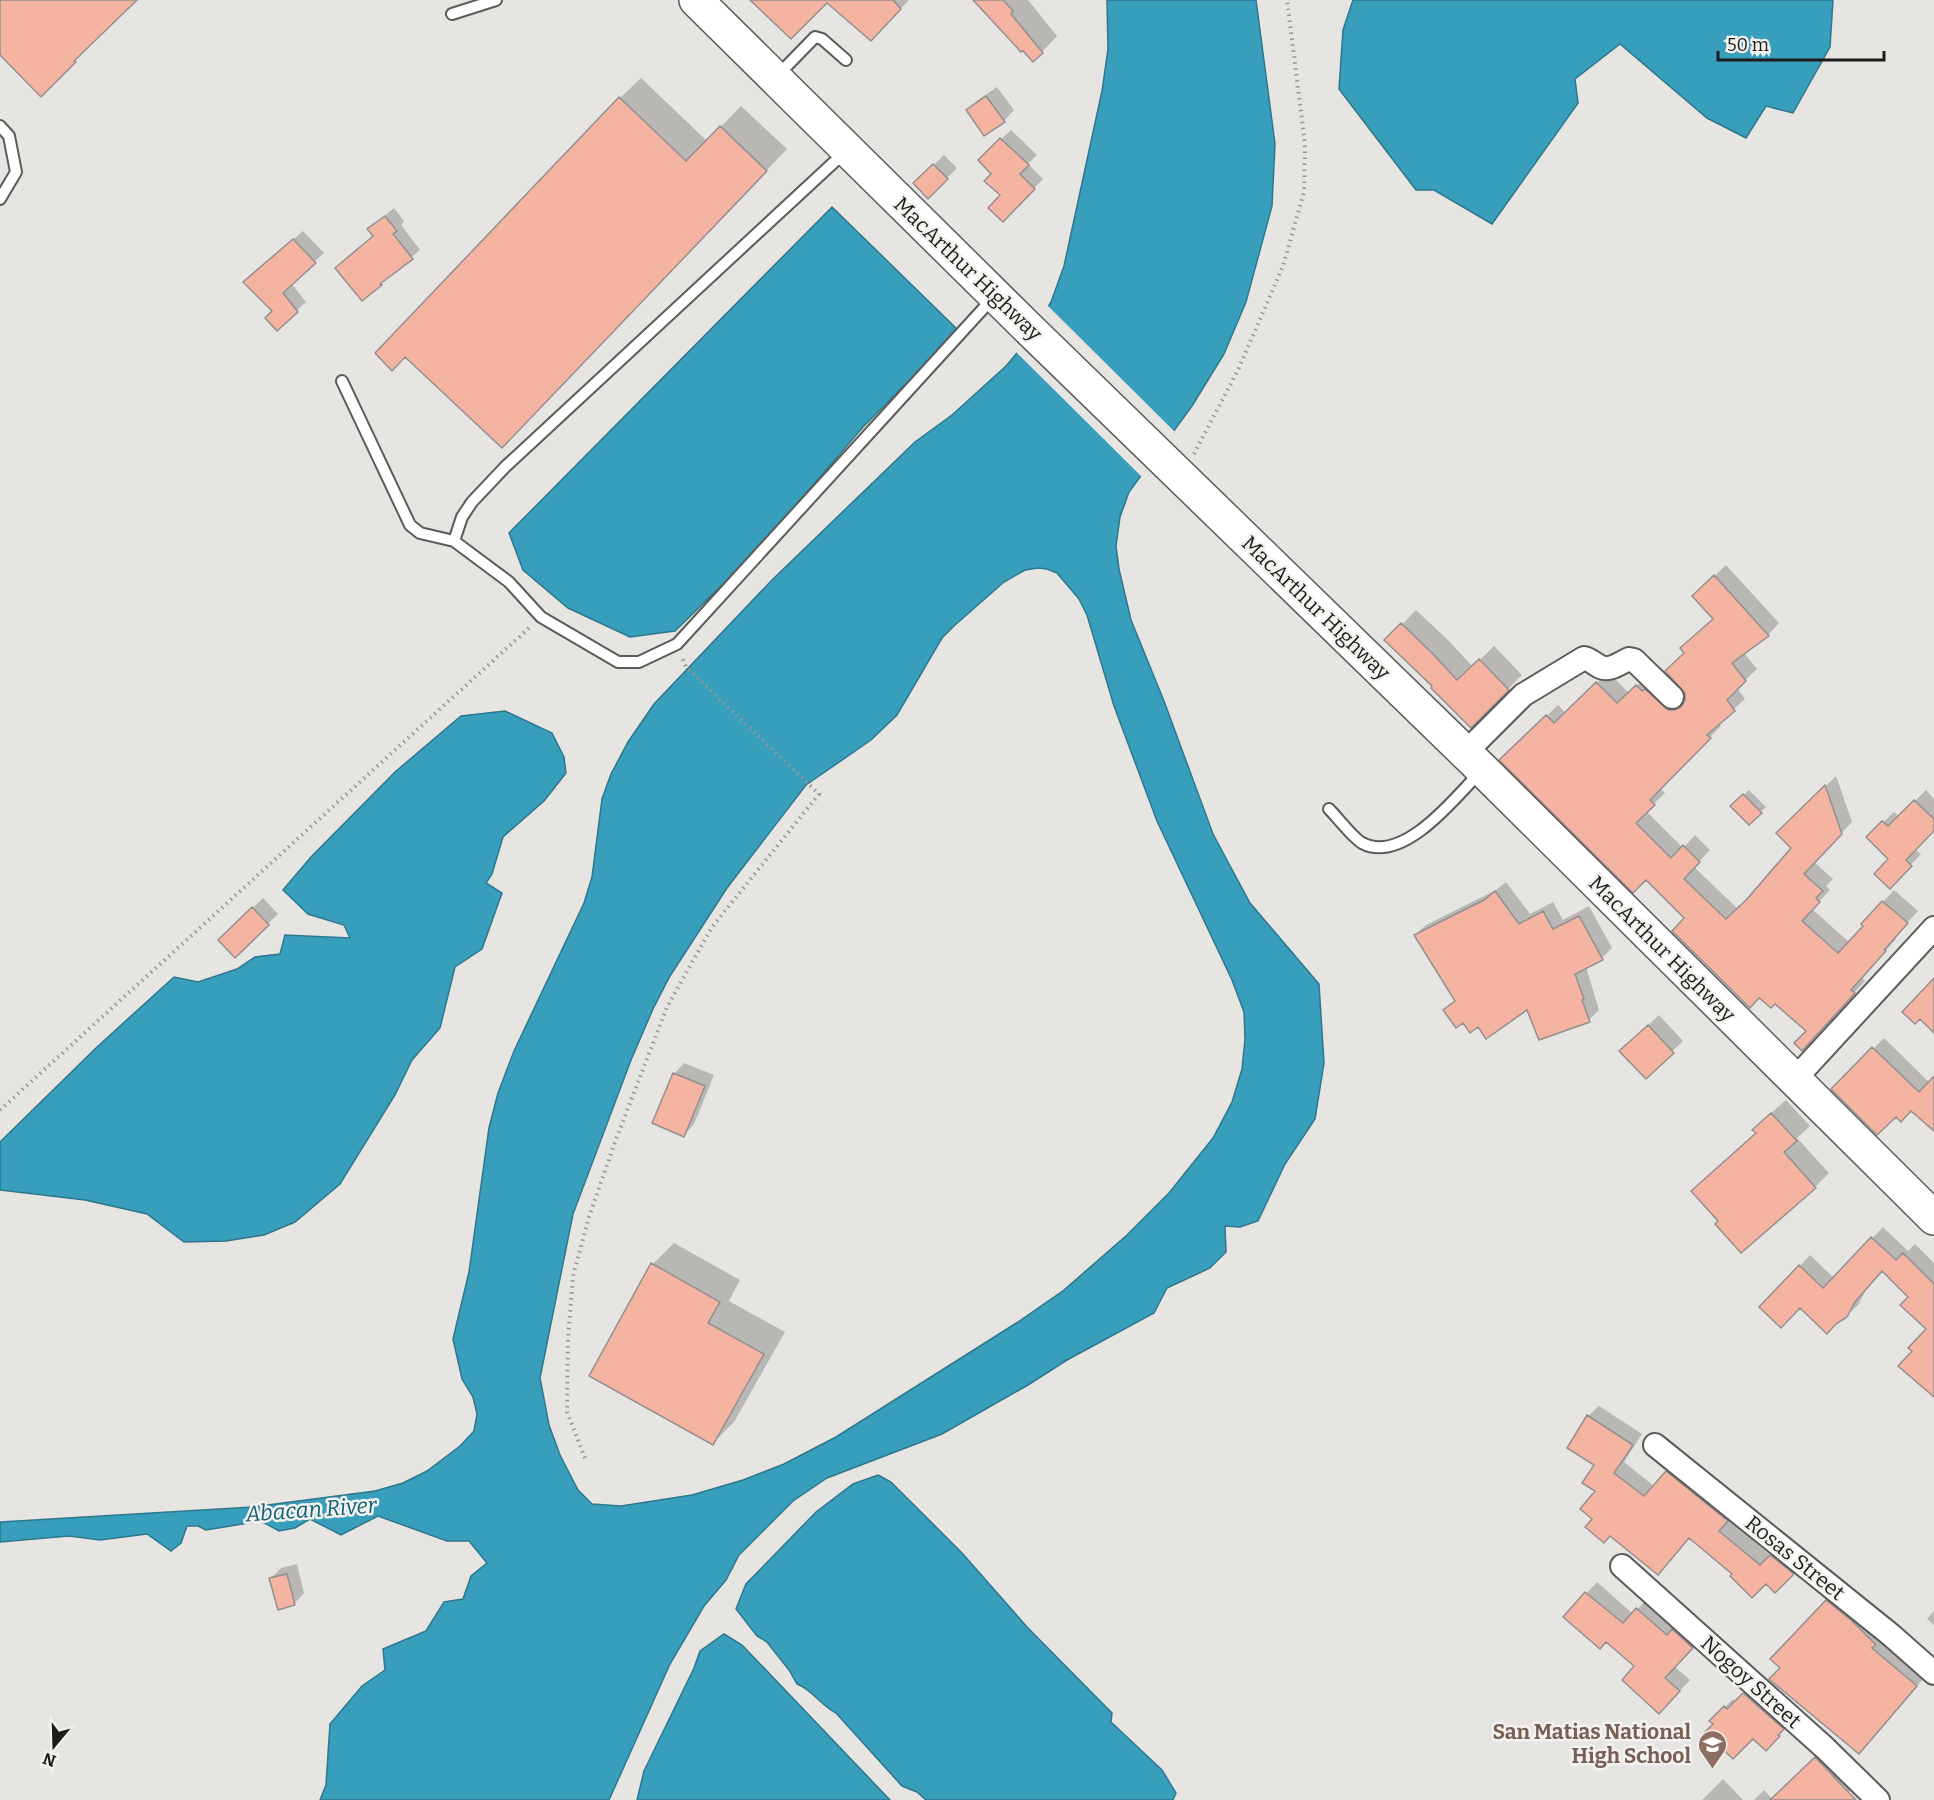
<svg xmlns="http://www.w3.org/2000/svg" width="1934" height="1800" font-family="Bitter,serif">
<style>
.water{fill:#379ebc;stroke:#2f778c;stroke-width:1.5;fill-rule:evenodd}
.pier{fill:#e7e5e2}
.shadow{fill:#0003}
.building{fill:#f5b3a2;stroke:#93908f;stroke-width:1.5}
.lines{fill:none;stroke-linecap:round;stroke-linejoin:round}
.lane-casing{stroke:#5d5b59;stroke-width:14}
.street-casing{stroke:#5d5b59;stroke-width:26}
.highway-casing{stroke:#5d5b59;stroke-width:36}
.path{stroke:#989694;stroke-width:4;stroke-dasharray:1.5 4.5;stroke-linecap:butt}
.lane{stroke:#fff;stroke-width:10}
.street{stroke:#fff;stroke-width:22}
.highway{stroke:#fff;stroke-width:33}
.labels{text-anchor:middle;stroke-width:5;stroke-linejoin:round;paint-order:stroke}
.street-label{font-size:21px;fill:#1c1c1b;stroke:#f4f2ef}
.education-label{font-size:21px;font-weight:bold;fill:#785e54;stroke:#f4f2ef;text-anchor:end}
.water-label{font-size:22px;font-style:italic;fill:#0c5f74;stroke:#f4f2ef}
</style>
<rect width="100%" height="100%" fill="#e7e5e2"/>
<path class="water" d="M 1107,0 L 1256,0 L 1275,144 L 1272,206 L 1246,302 L 1224,354 L 1192,406 L 1129,492 L 1120,517 L 1116,546 L 1119,569 L 1131,620 L 1164,701 L 1213,834 L 1250,903 L 1319,984 L 1324,1063 L 1315,1119 L 1285,1164 L 1258,1221 L 1240,1227 L 1225,1226 L 1226,1252 L 1210,1268 L 1167,1288 L 1154,1313 L 1067,1360 L 1028,1385 L 942,1434 L 827,1478 L 793,1501 L 739,1555 L 726,1580 L 704,1606 L 670,1664 L 609,1800 L 320,1800 L 326,1785 L 330,1724 L 362,1686 L 385,1670 L 383,1649 L 426,1631 L 444,1602 L 463,1599 L 471,1576 L 487,1563 L 469,1541 L 447,1541 L 378,1516 L 341,1535 L 310,1519 L 295,1528 L 279,1531 L 261,1521 L 206,1530 L 198,1526 L 187,1526 L 181,1543 L 171,1551 L 147,1534 L 100,1540 L 69,1536 L 0,1542 L 0,1522 L 253,1507 L 375,1491 L 403,1483 L 427,1471 L 460,1446 L 474,1431 L 477,1414 L 473,1397 L 462,1379 L 453,1339 L 469,1272 L 489,1128 L 498,1093 L 514,1051 L 584,903 L 592,877 L 602,799 L 611,774 L 628,742 L 654,704 L 772,580 L 915,442 L 952,415 L 1006,366 L 1031,336 L 1051,302 L 1064,266 L 1102,91 L 1108,49 ZM 1038,568 L 1047,569 L 1057,573 L 1079,599 L 1087,615 L 1114,706 L 1157,821 L 1232,980 L 1244,1012 L 1245,1039 L 1242,1069 L 1232,1102 L 1213,1138 L 1169,1193 L 1127,1235 L 1064,1290 L 1018,1322 L 836,1437 L 784,1464 L 743,1480 L 692,1495 L 621,1506 L 592,1504 L 578,1490 L 560,1455 L 549,1425 L 540,1378 L 573,1214 L 631,1060 L 653,1009 L 670,976 L 727,888 L 806,785 L 871,740 L 897,715 L 942,638 L 955,625 L 1004,582 L 1025,570 Z
M 1353,0 L 1833,0 L 1830,47 L 1793,113 L 1766,106 L 1746,138 L 1707,118 L 1620,44 L 1575,79 L 1578,103 L 1492,224 L 1434,190 L 1416,190 L 1339,89 L 1343,30 Z
M 832,207 L 959,331 L 863,427 L 753,555 L 675,631 L 630,637 L 568,608 L 523,570 L 509,533 Z
M 505,711 L 552,733 L 564,757 L 566,773 L 544,801 L 503,837 L 492,874 L 486,883 L 502,893 L 482,949 L 455,967 L 440,1028 L 412,1060 L 395,1095 L 340,1184 L 295,1222 L 264,1235 L 226,1241 L 184,1242 L 147,1214 L 85,1200 L 0,1190 L 0,1142 L 97,1047 L 174,977 L 198,982 L 237,969 L 255,957 L 280,954 L 285,935 L 350,938 L 344,925 L 308,914 L 283,890 L 311,857 L 395,772 L 461,716 Z
M 878,1475 L 891,1482 L 962,1553 L 1027,1627 L 1112,1713 L 1111,1722 L 1162,1770 L 1176,1793 L 1173,1800 L 926,1800 L 917,1792 L 902,1786 L 836,1713 C 820,1705 813,1690 797,1684 L 789,1670 L 767,1642 L 757,1636 L 736,1609 L 746,1584 L 816,1512 L 853,1484 Z
M 724,1634 L 742,1645 L 890,1800 L 637,1800 L 644,1771 L 694,1668 L 700,1651 Z"/>
<path class="pier" d="M 1046,304 L 1176,433 L 1143,478 L 1015,351 L 1029,334 Z"/>
<path class="shadow" d="M 752,0 L 909,0 L 887,23 L 827,1 Z
M 980,0 L 1028,0 L 1057,36 L 1042,52 Z
M 641,78 L 707,141 L 741,106 L 787,149 L 523,426 L 620,98 Z
M 997,87 L 1014,110 L 1004,121 L 968,110 L 978,100 Z
M 1011,130 L 1037,155 L 1028,164 L 1043,179 L 1003,220 L 1003,195 L 993,174 L 989,151 Z
M 944,155 L 957,168 L 928,197 L 915,183 Z
M 394,208 L 404,221 L 401,225 L 420,250 L 362,299 L 374,235 L 369,229 Z
M 303,231 L 324,253 L 291,283 L 306,302 L 277,329 L 274,311 L 255,273 Z
M 1726,565 L 1779,623 L 1768,635 L 1744,653 L 1757,669 L 1737,688 L 1745,699 L 1718,723 L 1721,726 L 1660,788 L 1665,793 L 1646,811 L 1683,848 L 1695,835 L 1710,850 L 1694,867 L 1738,909 L 1793,848 L 1778,833 L 1836,776 L 1852,822 L 1814,862 L 1833,879 L 1826,886 L 1830,890 L 1812,909 L 1850,943 L 1865,926 L 1863,924 L 1894,890 L 1918,911 L 1894,937 L 1896,939 L 1862,978 L 1865,981 L 1813,1038 L 1808,1031 L 1646,878 L 1501,760 L 1558,705 L 1566,713 L 1608,672 L 1629,693 L 1648,675 L 1680,699 L 1687,699 L 1686,653 L 1714,618 L 1694,596 Z
M 1416,610 L 1448,640 L 1473,667 L 1494,646 L 1522,675 L 1471,726 L 1435,686 L 1387,640 Z
M 1749,790 L 1766,807 L 1749,823 L 1732,806 Z
M 1926,790 L 1934,799 L 1934,829 L 1915,849 L 1921,854 L 1890,887 L 1890,859 L 1868,837 L 1894,812 L 1899,817 Z
M 1506,882 L 1530,914 L 1553,902 L 1563,920 L 1589,906 L 1612,948 L 1602,958 L 1586,967 L 1599,1010 L 1589,1020 L 1528,1008 L 1478,1025 L 1463,1021 L 1445,1010 L 1456,999 L 1415,935 L 1426,925 L 1496,890 Z
M 263,898 L 278,914 L 235,956 L 220,940 Z
M 1659,1015 L 1683,1041 L 1646,1077 L 1632,1041 Z
M 1884,1038 L 1930,1083 L 1934,1078 L 1934,1129 L 1911,1109 L 1896,1115 L 1833,1089 Z
M 684,1063 L 714,1075 L 694,1124 L 684,1135 L 674,1074 Z
M 1786,1100 L 1810,1126 L 1797,1138 L 1829,1173 L 1815,1187 L 1720,1221 L 1757,1133 L 1768,1116 Z
M 1883,1227 L 1908,1251 L 1915,1244 L 1934,1263 L 1934,1393 L 1914,1351 L 1928,1329 L 1910,1297 L 1883,1270 L 1866,1290 L 1858,1305 L 1846,1316 L 1800,1266 L 1810,1255 L 1834,1278 Z
M 674,1243 L 740,1280 L 729,1301 L 785,1332 L 734,1422 L 713,1443 L 653,1264 Z
M 1599,1406 L 1642,1434 L 1624,1462 L 1654,1486 L 1677,1462 L 1737,1510 L 1728,1519 L 1771,1556 L 1782,1546 L 1803,1563 L 1775,1591 L 1766,1582 L 1734,1574 L 1690,1537 L 1658,1573 L 1594,1518 L 1597,1491 L 1596,1465 L 1588,1416 Z
M 297,1564 L 304,1593 L 294,1604 L 271,1578 L 281,1568 Z
M 1597,1582 L 1633,1614 L 1647,1599 L 1702,1637 L 1675,1667 L 1690,1680 L 1669,1702 L 1636,1666 L 1606,1640 L 1565,1617 Z
M 1840,1589 L 1928,1673 L 1871,1740 L 1772,1659 Z
M 1934,1611 L 1934,1625 L 1927,1619 Z
M 1752,1686 L 1786,1728 L 1766,1749 L 1753,1737 L 1715,1724 L 1711,1721 L 1733,1699 L 1736,1702 Z
M 1821,1752 L 1854,1787 L 1841,1800 L 1754,1800 L 1764,1790 L 1773,1800 Z
M 1723,1779 L 1743,1800 L 1702,1800 Z"/>
<path class="building" d="M 0,0 L 137,0 L 74,61 L 76,62 L 41,97 L 0,55 Z
M 750,0 L 893,0 L 901,9 L 871,41 L 827,3 L 791,39 Z
M 973,0 L 1003,0 L 1013,11 L 1011,14 L 1043,53 L 1033,62 L 1023,51 L 1021,52 Z
M 986,96 L 1005,122 L 984,136 L 966,110 Z
M 619,97 L 686,161 L 720,126 L 767,171 L 502,448 L 405,357 L 392,371 L 375,353 Z
M 1000,138 L 1029,165 L 1020,174 L 1035,189 L 1003,222 L 988,208 L 1000,195 L 984,181 L 991,174 L 978,160 Z
M 933,164 L 948,179 L 928,199 L 913,183 Z
M 385,216 L 397,231 L 393,234 L 413,259 L 380,284 L 382,285 L 362,301 L 335,268 L 373,236 L 367,229 Z
M 293,239 L 316,263 L 283,293 L 298,312 L 277,331 L 265,318 L 272,311 L 243,282 Z
M 1714,575 L 1769,636 L 1732,663 L 1746,681 L 1727,700 L 1735,711 L 1707,735 L 1711,738 L 1650,800 L 1655,805 L 1636,823 L 1671,858 L 1683,845 L 1700,862 L 1684,879 L 1726,919 L 1747,899 L 1791,848 L 1776,833 L 1825,785 L 1842,834 L 1804,874 L 1823,891 L 1816,898 L 1820,902 L 1802,921 L 1838,953 L 1863,926 L 1861,924 L 1882,901 L 1908,923 L 1884,950 L 1886,951 L 1851,990 L 1855,993 L 1802,1051 L 1794,1043 L 1806,1031 L 1775,1004 L 1771,1008 L 1759,998 L 1750,1008 L 1672,931 L 1684,918 L 1646,880 L 1633,893 L 1499,760 L 1546,715 L 1554,723 L 1596,682 L 1617,703 L 1636,685 L 1642,691 L 1645,689 L 1668,710 L 1675,710 L 1681,707 L 1685,700 L 1685,693 L 1665,671 L 1684,653 L 1680,648 L 1713,619 L 1692,596 Z
M 1401,623 L 1433,654 L 1457,680 L 1479,659 L 1509,690 L 1471,728 L 1431,688 L 1432,686 L 1384,640 Z
M 1743,794 L 1762,813 L 1749,825 L 1730,806 Z
M 1914,800 L 1934,819 L 1934,831 L 1906,860 L 1912,866 L 1890,889 L 1874,874 L 1888,859 L 1866,837 L 1882,821 L 1888,826 Z
M 1495,891 L 1519,924 L 1543,911 L 1553,929 L 1579,916 L 1603,960 L 1575,974 L 1584,999 L 1582,1000 L 1590,1022 L 1539,1040 L 1527,1010 L 1486,1039 L 1478,1027 L 1470,1033 L 1463,1023 L 1456,1028 L 1443,1010 L 1455,1001 L 1414,935 L 1484,900 Z
M 252,907 L 269,925 L 235,958 L 218,940 Z
M 1934,978 L 1934,1033 L 1920,1019 L 1915,1024 L 1902,1012 Z
M 1648,1025 L 1674,1053 L 1646,1079 L 1619,1051 Z
M 1872,1047 L 1919,1092 L 1934,1076 L 1934,1131 L 1911,1111 L 1901,1122 L 1896,1117 L 1877,1135 L 1831,1089 Z
M 673,1073 L 705,1086 L 684,1137 L 652,1123 Z
M 1771,1113 L 1797,1141 L 1784,1152 L 1816,1188 L 1741,1253 L 1715,1224 L 1718,1221 L 1691,1191 L 1756,1133 L 1752,1130 Z
M 1871,1237 L 1896,1260 L 1903,1253 L 1934,1284 L 1934,1397 L 1898,1366 L 1912,1351 L 1908,1348 L 1926,1329 L 1900,1305 L 1908,1297 L 1882,1271 L 1855,1302 L 1847,1317 L 1836,1324 L 1827,1334 L 1800,1308 L 1781,1328 L 1759,1307 L 1799,1265 L 1823,1288 Z
M 651,1263 L 720,1302 L 708,1323 L 764,1354 L 713,1445 L 589,1376 Z
M 1587,1415 L 1633,1445 L 1614,1473 L 1644,1496 L 1666,1471 L 1728,1521 L 1719,1531 L 1760,1565 L 1770,1555 L 1794,1574 L 1775,1593 L 1766,1584 L 1752,1598 L 1730,1576 L 1732,1574 L 1689,1538 L 1658,1575 L 1610,1536 L 1604,1543 L 1585,1527 L 1592,1519 L 1580,1509 L 1595,1491 L 1582,1483 L 1594,1465 L 1567,1448 Z
M 287,1574 L 295,1605 L 278,1610 L 269,1578 Z
M 1585,1592 L 1623,1623 L 1636,1608 L 1667,1635 L 1672,1629 L 1693,1648 L 1665,1678 L 1680,1691 L 1659,1714 L 1622,1680 L 1634,1666 L 1606,1642 L 1600,1649 L 1563,1617 Z
M 1826,1600 L 1851,1620 L 1876,1645 L 1872,1648 L 1917,1686 L 1859,1754 L 1769,1679 L 1780,1668 L 1770,1659 Z
M 1743,1693 L 1784,1729 L 1778,1735 L 1780,1736 L 1766,1751 L 1753,1739 L 1733,1759 L 1705,1732 L 1713,1724 L 1709,1721 L 1724,1706 L 1727,1709 Z
M 1815,1757 L 1856,1800 L 1770,1800 Z"/>
<g class="lines">
<defs>
<path id="lane" d="M 452,14 L 496,0
M 778,75 L 815,37 L 822,39 L 846,60
M 0,126 L 9,136 L 16,172 L 0,199
M 845,152 L 505,467 L 472,502 L 462,517 L 454,541 L 509,582 L 541,617 L 618,662 L 639,662 L 677,644 L 992,299
M 342,381 L 410,525 L 420,533 L 454,541
M 1329,809 C 1338,818 1352,837 1362,843 C 1403,865 1456,797 1480,772"/>
<path id="street" d="M 1465,753 L 1523,695 L 1584,658 C 1589,659 1592,662 1597,665 C 1608,673 1618,664 1629,659 L 1634,660 L 1672,697
M 1794,1080 L 1934,928
M 1655,1445 L 1891,1635 L 1934,1673
M 1622,1566 L 1825,1748 L 1878,1800"/>
<path id="highway" d="M 696,0 L 1026,326 L 1482,769 L 1934,1218"/>
</defs>
<use href="#lane" class="lane-casing"/>
<use href="#street" class="street-casing"/>
<use href="#highway" class="highway-casing"/>
<path class="path" d="M 1194,454 L 1238,370 L 1283,266 L 1304,192 L 1305,144 L 1287,0
M 0,1110 L 530,627
M 585,1458 L 567,1412 L 568,1338 L 573,1276 L 589,1217 L 615,1142 L 667,1007 L 712,927 L 819,794 L 686,667 L 682,657"/>
<use href="#lane" class="lane"/>
<use href="#street" class="street"/>
<use href="#highway" class="highway"/>
</g>
<defs>
<symbol id="school-pin" viewBox="-11 -11 22 30"><path d="M0 17L-7.5 6A9.5 9.5 0 1 1 7.5 6Z" fill="#8d6e63" stroke="#f4f2ef"/><path d="M0-5L7-2L0 1L-7-2ZM-4 1L0 2.5L4 1V4Q0 6-4 4Z" fill="#fff"/></symbol>
</defs>
<g fill-rule="evenodd">
<use href="#school-pin" x="1696" y="1728" width="33" height="45"/>
</g>
<g class="labels">
<g class="street-label">
<text transform="translate(968 269) rotate(44)" y="7">MacArthur Highway</text>
<text transform="translate(1316 608) rotate(44)" y="7">MacArthur Highway</text>
<text transform="translate(1662 949) rotate(45)" y="7">MacArthur Highway</text>
<text transform="translate(1795 1558) rotate(39)" y="7">Rosas Street</text>
<text transform="translate(1751 1682) rotate(42)" y="7">Nogoy Street</text>
</g>
<g class="education-label">
<text x="1691" y="1739">San Matias National<tspan x="1691" dy="24">High School</tspan></text>
</g>
<g class="water-label">
<text transform="translate(311 1509) rotate(-4)" y="8">Abacan River</text>
</g>
</g>
<g transform="translate(54 1746) rotate(199)" stroke="#f4f2ef" stroke-width="4.5" paint-order="stroke">
<path d="M0-4.5L10 22L0 15L-10 22Z" fill="#1c1c1b"/>
<text y="-9" font-size="16" font-weight="bold" text-anchor="middle" fill="#1c1c1b">N</text>
</g>
<path d="M1718 51v9h166v-9" fill="none" stroke="#1c1c1b" stroke-width="3"/>
<text x="1727" y="51" font-size="18" fill="#1c1c1b" stroke="#f4f2ef" stroke-width="4.5" paint-order="stroke">50 m</text>
</svg>
